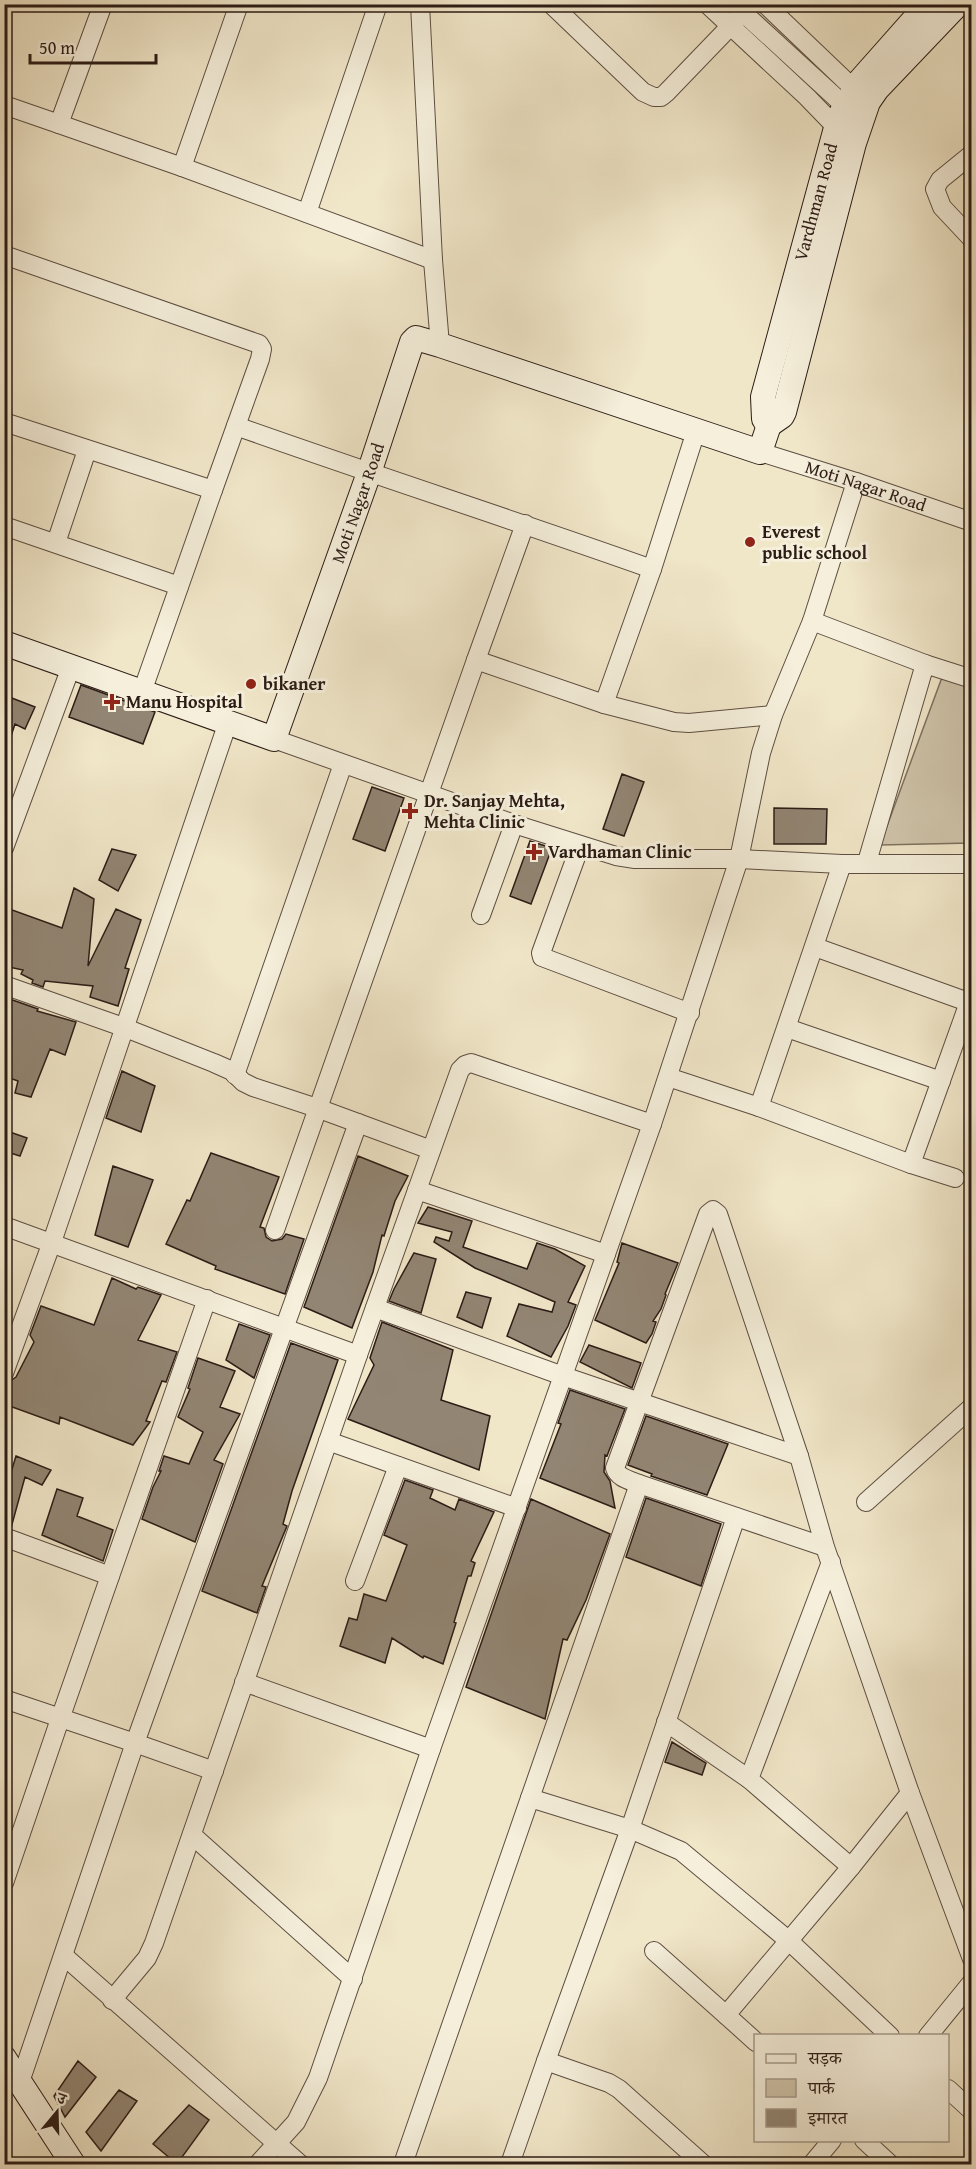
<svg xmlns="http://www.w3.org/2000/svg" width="976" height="2169" font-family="'Gentium Book Plus','Noto Serif Devanagari',serif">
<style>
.green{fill:#cfc4aa;stroke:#7e7060;stroke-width:1.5}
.building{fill:#928573;stroke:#2c1c16;stroke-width:1.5}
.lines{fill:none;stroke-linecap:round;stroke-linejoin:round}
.street-casing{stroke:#5d4e42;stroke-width:20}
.secondary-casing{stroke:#2c1c16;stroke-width:26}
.street{stroke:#f5efdb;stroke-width:18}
.secondary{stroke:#f5efdb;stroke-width:24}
.poi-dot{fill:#8f2418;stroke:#f5efdb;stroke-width:2}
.labels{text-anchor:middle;stroke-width:6;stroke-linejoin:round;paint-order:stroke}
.street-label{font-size:18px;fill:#2c1c16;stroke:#f5efdb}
.poi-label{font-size:18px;font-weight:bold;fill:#2c1c16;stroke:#f5efdb;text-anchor:start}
</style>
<rect width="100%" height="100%" fill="#f0e6c8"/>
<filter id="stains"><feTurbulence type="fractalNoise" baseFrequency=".00333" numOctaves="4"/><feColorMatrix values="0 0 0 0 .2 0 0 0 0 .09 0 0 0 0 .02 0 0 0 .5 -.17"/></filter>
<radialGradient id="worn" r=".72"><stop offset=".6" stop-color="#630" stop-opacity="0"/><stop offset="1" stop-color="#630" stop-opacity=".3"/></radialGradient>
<path class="green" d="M 944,672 L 971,680 L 971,843 L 880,845 Z"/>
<path class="building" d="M 81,685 L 155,712 L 143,744 L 69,717 Z
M 4,695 L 35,707 L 25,729 L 15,724 L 7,748 L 4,748 Z
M 622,774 L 644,782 L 624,836 L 603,829 Z
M 372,787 L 404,798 L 385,851 L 353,839 Z
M 774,808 L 827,809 L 826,844 L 774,844 Z
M 530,841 L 552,848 L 531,904 L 510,896 Z
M 112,849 L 136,855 L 118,891 L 99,880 Z
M 74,888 L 94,899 L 88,966 L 116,909 L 141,920 L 125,968 L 129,969 L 118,1006 L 90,997 L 93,986 L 45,981 L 43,987 L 32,983 L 33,980 L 21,974 L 23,970 L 4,966 L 4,907 L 62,928 Z
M 4,997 L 38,1009 L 37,1011 L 76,1022 L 65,1055 L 50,1049 L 31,1097 L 15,1093 L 18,1081 L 4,1076 Z
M 122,1071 L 155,1086 L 141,1132 L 106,1118 Z
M 4,1130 L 27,1138 L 20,1156 L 4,1151 Z
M 211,1153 L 279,1177 L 260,1227 L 264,1228 L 266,1237 L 272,1241 L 282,1239 L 286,1234 L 304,1239 L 285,1294 L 215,1269 L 216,1266 L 166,1244 L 187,1200 L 190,1201 Z
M 358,1156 L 408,1176 L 395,1201 L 384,1236 L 382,1235 L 373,1272 L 352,1328 L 304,1307 Z
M 113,1166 L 153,1180 L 128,1247 L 95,1235 Z
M 428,1207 L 472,1221 L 463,1247 L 527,1269 L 537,1243 L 555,1249 L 585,1266 L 568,1302 L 576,1305 L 568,1326 L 551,1357 L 507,1336 L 519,1304 L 552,1312 L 555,1302 L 475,1268 L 434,1242 L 436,1237 L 449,1241 L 452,1232 L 418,1223 Z
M 622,1243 L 678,1263 L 665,1294 L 666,1295 L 661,1309 L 653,1321 L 656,1322 L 652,1334 L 646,1343 L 595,1320 L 619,1263 L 617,1262 Z
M 414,1253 L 436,1259 L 421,1313 L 389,1301 L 394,1289 Z
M 112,1278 L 136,1289 L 138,1287 L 161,1295 L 138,1340 L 177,1352 L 166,1382 L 162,1381 L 146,1421 L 150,1422 L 133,1445 L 60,1417 L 59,1424 L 4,1404 L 6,1384 L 16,1377 L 34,1342 L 30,1335 L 41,1306 L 94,1325 Z
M 466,1292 L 491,1298 L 482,1328 L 457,1317 Z
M 382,1322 L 453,1350 L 441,1400 L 490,1416 L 479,1470 L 348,1419 L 374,1365 L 370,1358 Z
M 239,1324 L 270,1335 L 254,1378 L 226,1360 Z
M 291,1343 L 338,1360 L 292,1491 L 283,1524 L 287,1526 L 262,1586 L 266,1587 L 257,1613 L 202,1591 Z
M 589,1345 L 641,1363 L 632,1388 L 580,1362 Z
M 198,1358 L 235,1371 L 220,1407 L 240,1414 L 214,1460 L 223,1464 L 195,1542 L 142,1519 L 153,1487 L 161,1471 L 159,1471 L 164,1456 L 189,1464 L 203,1432 L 178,1417 L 190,1389 L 188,1388 Z
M 570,1390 L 625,1409 L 607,1456 L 605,1455 L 604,1472 L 610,1481 L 615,1508 L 540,1478 L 561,1424 L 558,1423 Z
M 646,1416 L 728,1444 L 707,1495 L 651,1476 L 652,1474 L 628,1465 Z
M 16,1456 L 51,1470 L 42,1485 L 25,1477 L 11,1528 L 4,1526 L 4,1495 Z
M 405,1480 L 433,1490 L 430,1498 L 455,1510 L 459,1499 L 494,1512 L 471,1561 L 475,1563 L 471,1576 L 468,1576 L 454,1622 L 456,1623 L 443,1664 L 424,1656 L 423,1658 L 392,1638 L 385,1663 L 340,1646 L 349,1618 L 357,1620 L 364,1594 L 386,1601 L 407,1545 L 384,1535 Z
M 57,1489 L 83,1498 L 77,1516 L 113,1530 L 103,1561 L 42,1535 Z
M 646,1498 L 721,1524 L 701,1586 L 626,1557 Z
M 531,1499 L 610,1534 L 586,1600 L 567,1640 L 563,1639 L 545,1719 L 466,1687 Z
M 672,1742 L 706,1763 L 702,1775 L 665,1762 Z
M 78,2061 L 96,2077 L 65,2117 L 54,2096 Z
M 119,2090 L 137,2101 L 101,2151 L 86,2132 Z
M 189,2105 L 209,2120 L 177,2164 L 153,2144 Z"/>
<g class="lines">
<defs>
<g id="street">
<path d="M 420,4 L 433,260 L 440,345"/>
<path d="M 551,4 L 643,92 L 654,97 L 661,97 L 666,93 L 743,13"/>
<path d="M 707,4 L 807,97 L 836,127"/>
<path d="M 765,4 L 854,89"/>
<path d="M 736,6 L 845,106"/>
<path d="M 4,105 L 59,124 L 103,4"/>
<path d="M 59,124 L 182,167 L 433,260"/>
<path d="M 972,154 L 940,180 L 935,189 L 942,207 L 972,239"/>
<path d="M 182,167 L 239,4"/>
<path d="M 307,213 L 378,4"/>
<path d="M 4,255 L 259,344 L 262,349 L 260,359 L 213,490"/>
<path d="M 4,422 L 213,490 L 142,692"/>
<path d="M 236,426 C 374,475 514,520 652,569"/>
<path id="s1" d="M 760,452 L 856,482 L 972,522"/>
<path d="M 4,526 L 179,586"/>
<path d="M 56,543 L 87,450"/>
<path d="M 812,621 L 925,664 L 972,679"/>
<path d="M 476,660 L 525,524"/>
<path d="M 604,704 L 674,722 L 689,723 L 773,715"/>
<path d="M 274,739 L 514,824 L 616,856 L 635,859 L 739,859 L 842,864 L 972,864"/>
<path d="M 580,846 L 541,953 L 542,957 L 690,1013"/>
<path d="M 4,848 L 71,667"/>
<path d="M 867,862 L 925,664"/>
<path d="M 481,915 L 514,824"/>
<path d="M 815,947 L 968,1002"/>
<path d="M 4,985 L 123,1027 L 214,1063 L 232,1071 L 243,1082 L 253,1087 L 317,1108 L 431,1150"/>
<path d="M 787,1028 L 941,1081"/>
<path d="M 235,1075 L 343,764"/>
<path d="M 668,1077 L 759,1107 L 911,1164"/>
<path d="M 759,1107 L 842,864"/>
<path d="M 955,1178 L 911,1164 L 972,994"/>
<path d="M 417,1190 L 606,1254"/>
<path d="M 4,1226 L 358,1355 L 460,1070 L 465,1065 L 471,1063 L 652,1124 L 739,859 L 761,753 L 773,715 L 812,621 L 856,482"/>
<path d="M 275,1230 L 476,660 L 604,704 L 652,569 L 696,431"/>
<path d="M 375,1308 L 563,1376 L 799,1456"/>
<path d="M 4,1373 L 52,1242 L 228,722"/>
<path d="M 328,1441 L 517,1508"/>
<path d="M 866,1502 L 972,1407"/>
<path d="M 4,1537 L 110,1576"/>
<path d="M 825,1547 L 639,1484 C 629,1480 618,1478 615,1468 L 708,1214 L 713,1210 L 718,1214 L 799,1456 L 825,1547 L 910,1793 L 972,1959"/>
<path d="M 831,1562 L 749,1779 L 851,1867"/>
<path d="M 355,1581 L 398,1466"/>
<path d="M 244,1682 L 431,1749"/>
<path d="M 4,1699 L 135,1743 L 20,2082"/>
<path d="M 666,1722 L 749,1779"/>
<path d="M 214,1771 L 135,1743 L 358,1123"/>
<path d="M 530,1798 L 630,1829 L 681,1851 L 788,1940 L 890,2036"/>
<path d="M 192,1835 L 353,1979"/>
<path d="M 4,1883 L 60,1719 L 207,1299"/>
<path d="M 654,1951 L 726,2015"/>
<path d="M 64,1956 L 300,2164"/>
<path d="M 112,2000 L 147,1958 L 154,1943 L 358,1355"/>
<path d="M 928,2036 L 972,1982"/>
<path d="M 756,2042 L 726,2015 L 851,1867 L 910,1793"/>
<path d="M 546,2061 L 630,1829 L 736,1517"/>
<path d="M 948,2089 L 972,2111"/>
<path d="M 864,2140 L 890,2164"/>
<path d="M 258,2164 L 296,2122 L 318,2078 L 431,1749 L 652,1124"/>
<path d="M 403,2164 L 639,1484"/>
<path d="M 510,2164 L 546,2061 L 609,2083 L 619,2089 L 703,2164"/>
<path d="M 812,2164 L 832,2140"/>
<path d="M 971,2164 L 972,2164"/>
</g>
<g id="secondary">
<path d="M 769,425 L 782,416 L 784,412 L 854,143 L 868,102 L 877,89 L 958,4"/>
<path id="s2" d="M 769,425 L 764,419 L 763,397 L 839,117 L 858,83 L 928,4"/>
<path id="s3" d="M 4,643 L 274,739 L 369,473 L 412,342 L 416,338 L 440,345 L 760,452 L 769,425"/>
<path d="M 4,2058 L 73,2164"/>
</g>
</defs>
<use href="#street" class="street-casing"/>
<use href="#secondary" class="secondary-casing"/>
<use href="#street" class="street"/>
<use href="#secondary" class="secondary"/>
</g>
<g class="poi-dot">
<circle cx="750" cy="542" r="6"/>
<circle cx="251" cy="684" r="6"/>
<path d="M109 693h6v6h6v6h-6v6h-6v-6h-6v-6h6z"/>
<path d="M407 802h6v6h6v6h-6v6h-6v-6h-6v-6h6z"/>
<path d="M531 843h6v6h6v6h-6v6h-6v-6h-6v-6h6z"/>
</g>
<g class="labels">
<g class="street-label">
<text dy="6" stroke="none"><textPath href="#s2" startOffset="232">Vardhman Road</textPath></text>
<text dy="6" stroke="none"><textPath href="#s1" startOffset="111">Moti Nagar Road</textPath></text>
<text dy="6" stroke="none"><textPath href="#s3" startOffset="537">Moti Nagar Road</textPath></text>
</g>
<g class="poi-label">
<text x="762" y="538">Everest<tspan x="762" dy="21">public school</tspan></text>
<text x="263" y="690">bikaner</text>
<text x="126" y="708">Manu Hospital</text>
<text x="424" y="807">Dr. Sanjay Mehta,<tspan x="424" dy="21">Mehta Clinic</tspan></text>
<text x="548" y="858">Vardhaman Clinic</text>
</g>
</g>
<rect width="976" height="2169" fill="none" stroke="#f0e6c8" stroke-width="24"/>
<rect x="6" y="6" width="964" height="2157" fill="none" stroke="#2c1c16" stroke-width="3"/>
<rect x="12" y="12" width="952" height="2145" fill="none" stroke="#2c1c16" stroke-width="1.5"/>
<rect x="754" y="2034" width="195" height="108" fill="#f5efdb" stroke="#a59b8c" stroke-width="1.5"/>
<rect x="766" y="2054" width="30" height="9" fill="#f5efdb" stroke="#a59b8c" stroke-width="1.5"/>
<text x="808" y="2064" font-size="18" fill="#2c1c16">सड़क</text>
<rect x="766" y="2079" width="30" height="18" fill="#cfc4aa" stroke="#a59b8c" stroke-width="1.5"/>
<text x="808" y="2094" font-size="18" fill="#2c1c16">पार्क</text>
<rect x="766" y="2109" width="30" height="18" fill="#928573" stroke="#a59b8c" stroke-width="1.5"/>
<text x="808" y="2124" font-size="18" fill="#2c1c16">इमारत</text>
<g transform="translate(57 2112) rotate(19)" stroke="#f5efdb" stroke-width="4.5" paint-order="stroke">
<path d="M0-4.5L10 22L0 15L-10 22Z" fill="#2c1c16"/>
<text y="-9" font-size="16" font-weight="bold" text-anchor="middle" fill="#2c1c16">उ</text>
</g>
<path d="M30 54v9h126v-9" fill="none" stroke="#2c1c16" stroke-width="3"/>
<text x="39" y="54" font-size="18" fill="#2c1c16" stroke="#f5efdb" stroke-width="4.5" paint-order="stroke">50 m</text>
<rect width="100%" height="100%" filter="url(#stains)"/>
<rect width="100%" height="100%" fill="url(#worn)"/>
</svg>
